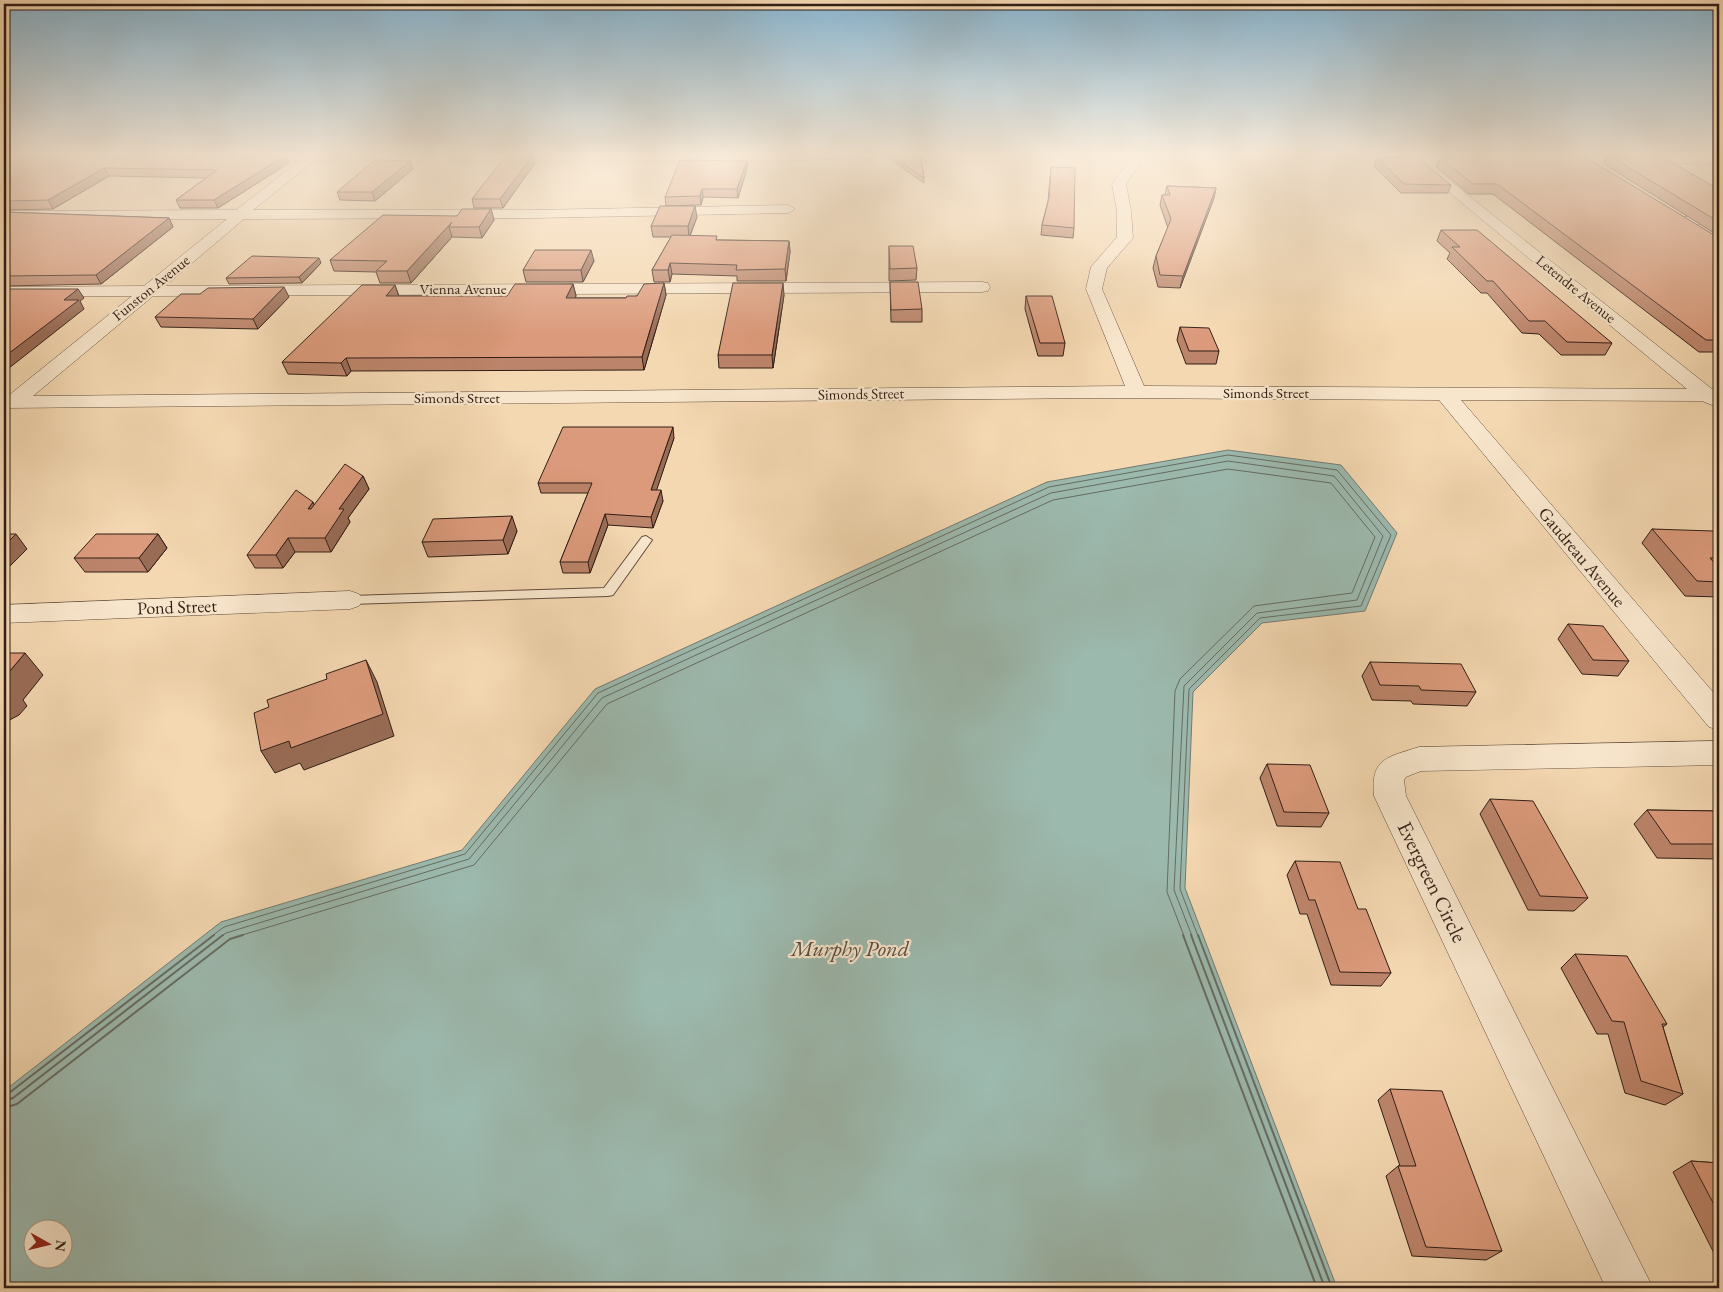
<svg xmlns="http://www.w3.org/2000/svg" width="1723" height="1292" font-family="'EB Garamond',serif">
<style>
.water{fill:#9cb9ae;stroke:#717b71;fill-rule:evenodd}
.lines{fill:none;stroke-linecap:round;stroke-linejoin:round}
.shore-far1{stroke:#666c62;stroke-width:1}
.shore{stroke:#666c62;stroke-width:2}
.service-casing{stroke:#624c3d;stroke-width:2}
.minor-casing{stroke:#624c3d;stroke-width:1}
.service{fill:#f8e6cc;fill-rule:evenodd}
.minor{fill:#f8e6cc;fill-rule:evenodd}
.wall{fill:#bc846a;stroke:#311e16}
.shaded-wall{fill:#996c56;stroke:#311e16}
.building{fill:#db9a7b;stroke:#311e16}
.labels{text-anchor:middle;stroke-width:4.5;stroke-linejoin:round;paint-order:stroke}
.far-street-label{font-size:15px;fill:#311e16;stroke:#f8e6cc}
.street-label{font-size:18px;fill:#311e16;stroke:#f8e6cc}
.near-street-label{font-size:21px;fill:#311e16;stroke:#f8e6cc}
.near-water-label{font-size:22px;font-style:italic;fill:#514c44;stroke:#f8e6cc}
</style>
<rect width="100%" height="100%" fill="#f4d8b1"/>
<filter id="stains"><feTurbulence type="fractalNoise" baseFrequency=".004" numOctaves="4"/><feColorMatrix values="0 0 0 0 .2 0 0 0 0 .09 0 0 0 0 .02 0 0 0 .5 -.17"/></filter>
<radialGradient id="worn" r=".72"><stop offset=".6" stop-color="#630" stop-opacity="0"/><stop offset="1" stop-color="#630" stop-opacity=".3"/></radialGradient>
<path class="water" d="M 1228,450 L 1341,465 L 1397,533 L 1365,611 L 1262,623 L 1193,692 L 1185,888 L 1337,1288 L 4,1288 L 4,1091 L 221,922 L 462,850 L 595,689 L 1047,482 ZM 32,1230 L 62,1230 L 62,1260 L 32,1260 Z"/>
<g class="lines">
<path class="shore-far1" d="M 212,936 L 224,927 L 465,854 L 598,693 L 1049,487 L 1228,455 L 1337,470 L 1391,535 L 1361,606 L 1260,618 L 1189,689 L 1180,889 L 1198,936
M 222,936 L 226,933 L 469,859 L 602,698 L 1051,493 L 1228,461 L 1334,476 L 1383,536 L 1357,600 L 1257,613 L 1184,686 L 1174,890 L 1192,936
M 239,936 L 474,865 L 607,704 L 1053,500 L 1228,469 L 1331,483 L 1375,537 L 1352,593 L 1254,606 L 1180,679 L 1175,691 L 1167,892 L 1184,936"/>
<path class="shore" d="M 1183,935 L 1317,1288
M 1191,935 L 1325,1288
M 1198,935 L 1332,1288
M 4,1094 L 9,1093 L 214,935
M 4,1101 L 13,1098 L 223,935
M 4,1108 L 17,1104 L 230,939 L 243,935"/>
<defs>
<path id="service" d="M 646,536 L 652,540 L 613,595 L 608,596 L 350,604 L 343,600 L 350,596 L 604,588 L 642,537 Z"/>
<path id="minor" d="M 244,154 L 876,154 L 870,158 L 772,161 L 314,161 L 253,210 L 535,210 L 788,205 L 795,209 L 788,213 L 535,218 L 244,219 L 165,286 L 982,282 L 988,283 L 990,287 L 988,291 L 982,292 L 153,296 L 33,396 L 1125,386 L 1086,289 L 1091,267 L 1117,237 L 1117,211 L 1112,184 L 1134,154 L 1146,154 L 1126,184 L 1131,211 L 1133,238 L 1107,268 L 1102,289 L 1144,386 L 1687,389 L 1404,155 L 1416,154 L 1712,389 L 1719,389 L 1719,403 L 1712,405 L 1702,401 L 1461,400 L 1719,699 L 1719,730 L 1709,727 L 1439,400 L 1103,398 L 4,408 L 4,396 L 8,396 L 132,296 L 4,297 L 4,287 L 144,286 L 227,219 L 4,219 L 4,211 L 236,210 L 299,161 L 249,161 L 244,160 L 242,157 Z
M 1551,154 L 1719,156 L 1719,164 L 1546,161 L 1544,158 L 1546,155 Z
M 1719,216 L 1719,224 L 1681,225 L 1674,221 L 1681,217 Z
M 350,591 L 359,594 L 363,600 L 359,606 L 350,609 L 4,623 L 4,605 Z
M 1719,741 L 1719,765 L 1421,771 L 1406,777 L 1404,780 L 1406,796 L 1653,1288 L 1606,1288 L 1374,796 C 1370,758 1388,757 1419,747 Z"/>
</defs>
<use href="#service" class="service-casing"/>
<use href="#minor" class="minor-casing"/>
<use href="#service" class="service"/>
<use href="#minor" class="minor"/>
</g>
<path class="wall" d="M 883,154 L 920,154 L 924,178 L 924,183 Z
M 1446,154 L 1524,154 L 1719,238 L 1719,352 L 1699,352 L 1493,194 L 1469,194 L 1436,167 L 1440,158 L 1444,158 Z
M 4,155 L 286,155 L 289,163 L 218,208 L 180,208 L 176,200 L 206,178 L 109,176 L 53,209 L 4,210 Z
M 1608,155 L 1716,188 L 1719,188 L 1719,236 L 1604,164 Z
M 1377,157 L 1451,185 L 1448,193 L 1401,193 L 1374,166 Z
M 410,161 L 413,169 L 375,201 L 340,200 L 337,192 Z
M 747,161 L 747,169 L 738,198 L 703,197 L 701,205 L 666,206 L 665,197 Z
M 535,163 L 503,208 L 474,208 L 472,199 Z
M 1051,167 L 1074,228 L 1073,238 L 1041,235 L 1042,225 L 1048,201 Z
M 1167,186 L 1216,188 L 1214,198 L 1180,288 L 1158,287 L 1153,268 L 1156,256 L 1168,228 L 1160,205 L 1162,195 L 1165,195 Z
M 491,209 L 494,220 L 482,238 L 452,237 L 411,283 L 380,283 L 376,272 L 334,271 L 330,260 L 457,216 Z
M 4,212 L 169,218 L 173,227 L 101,284 L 4,286 Z
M 697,217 L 690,236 L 717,240 L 789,241 L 790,252 L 786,281 L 737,281 L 737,276 L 672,274 L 670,282 L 654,282 L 652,270 L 671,237 L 653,237 L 651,226 Z
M 1441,230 L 1612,343 L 1605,355 L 1561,355 L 1539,334 L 1522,333 L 1487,293 L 1481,293 L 1447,259 L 1450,253 L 1437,241 Z
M 889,246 L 917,268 L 916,280 L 889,281 Z
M 594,261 L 583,282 L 526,282 L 523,270 Z
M 321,263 L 302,283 L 229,284 L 226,278 Z
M 890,282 L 922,309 L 922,322 L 891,322 Z
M 664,283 L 666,295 L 644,370 L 351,371 L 347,376 L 288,374 L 282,362 L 395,285 L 399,296 L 507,296 L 573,284 L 576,296 L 575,298 L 626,298 L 637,296 Z
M 784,295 L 773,368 L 719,368 L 718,355 Z
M 1026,296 L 1065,343 L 1063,356 L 1038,356 L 1025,309 Z
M 289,297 L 258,329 L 161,327 L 155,317 Z
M 1180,327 L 1219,351 L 1216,364 L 1186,364 L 1177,340 Z
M 674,438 L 656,490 L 663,501 L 653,528 L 608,525 L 590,573 L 563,573 L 560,562 L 588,493 L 541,493 L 538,483 Z
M 363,476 L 369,489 L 348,518 L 350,522 L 331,552 L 295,552 L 283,568 L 255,568 L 247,555 L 313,502 L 314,505 Z
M 1652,529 L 1719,538 L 1719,597 L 1685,596 L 1642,543 Z
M 517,531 L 508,554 L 428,557 L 422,542 Z
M 158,534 L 167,548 L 148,572 L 85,572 L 74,558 Z
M 1568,624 L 1629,661 L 1618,676 L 1582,674 L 1558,639 Z
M 1370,662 L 1476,692 L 1467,706 L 1413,704 L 1411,701 L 1372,700 L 1362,676 Z
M 1267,764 L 1329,813 L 1321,827 L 1277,826 L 1260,778 Z
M 1490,799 L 1588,898 L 1574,911 L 1528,910 L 1480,814 Z
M 1647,810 L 1719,811 L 1719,859 L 1657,858 L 1634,824 Z
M 1295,861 L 1358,909 L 1391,973 L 1381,986 L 1331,985 L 1307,914 L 1300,914 L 1287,875 Z
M 1575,954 L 1667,1024 L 1663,1027 L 1683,1094 L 1665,1105 L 1625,1093 L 1608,1034 L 1597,1034 L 1561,968 Z
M 1390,1089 L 1502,1251 L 1486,1260 L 1412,1256 L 1386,1176 L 1398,1166 L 1400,1166 L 1378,1100 Z
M 1691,1161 L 1719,1163 L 1719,1263 L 1673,1172 Z"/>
<path class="shaded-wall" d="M 286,155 L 289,163 L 218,208 L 214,200 Z
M 533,155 L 535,163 L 503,208 L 500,199 Z
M 410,161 L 413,169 L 375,201 L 372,192 Z
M 747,161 L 747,169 L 738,198 L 737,189 Z
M 104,168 L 109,176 L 53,209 L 48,200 Z
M 1216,188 L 1214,198 L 1180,288 L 1183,276 Z
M 702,189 L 703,197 L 701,205 L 700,196 Z
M 695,206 L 697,217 L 689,238 L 688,226 Z
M 491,209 L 494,220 L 482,238 L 479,227 Z
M 169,218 L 173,227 L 101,284 L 96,275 Z
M 452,222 L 449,227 L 452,237 L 411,283 L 407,271 Z
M 789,241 L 790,252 L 786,281 L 785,269 Z
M 591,250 L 594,261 L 583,282 L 581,270 Z
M 319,258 L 321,263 L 302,283 L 299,277 Z
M 670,263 L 672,274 L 670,282 L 668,270 Z
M 664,283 L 666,295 L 644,370 L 642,357 Z
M 783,283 L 784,295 L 773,368 L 772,355 Z
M 573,284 L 576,296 L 569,310 L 566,298 Z
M 395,285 L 399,297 L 386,296 Z
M 284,287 L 289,297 L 258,329 L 253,319 Z
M 78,289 L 84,298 L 80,301 L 84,309 L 4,372 L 4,357 L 64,300 Z
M 346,358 L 351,371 L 347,376 L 341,363 Z
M 673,427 L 674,438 L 653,501 L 651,490 Z
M 363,476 L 369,489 L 348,518 L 350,522 L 331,552 L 325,538 L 339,509 Z
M 661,490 L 663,501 L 653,528 L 651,517 Z
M 313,502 L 319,515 L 308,509 Z
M 605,514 L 608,525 L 590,573 L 588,562 Z
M 512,516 L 517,531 L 508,554 L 503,540 Z
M 16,534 L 27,549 L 4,572 L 4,546 Z
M 158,534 L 167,548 L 148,572 L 139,558 Z
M 288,538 L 295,552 L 283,568 L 276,555 Z
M 25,653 L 43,675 L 23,700 L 27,706 L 19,715 L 4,723 L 4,678 Z
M 366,660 L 377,682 L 394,736 L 304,770 L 300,763 L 275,773 L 261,751 Z"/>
<path class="building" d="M 889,154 L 920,154 L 924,178 Z
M 1448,154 L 1582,155 L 1719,238 L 1719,340 L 1706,340 L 1497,184 L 1473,184 L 1440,158 L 1455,158 Z
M 4,155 L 286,155 L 214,200 L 176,200 L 217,170 L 104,168 L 48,200 L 4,201 Z
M 506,155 L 533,155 L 500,199 L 472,199 Z
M 1608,155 L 1661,156 L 1716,188 L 1719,188 L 1719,222 Z
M 1377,157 L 1418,158 L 1451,185 L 1404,184 Z
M 375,160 L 410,161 L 372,192 L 337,192 Z
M 680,160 L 747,161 L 737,189 L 702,189 L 700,196 L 665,197 Z
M 1051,167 L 1075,168 L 1074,228 L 1042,225 L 1049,198 Z
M 1167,186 L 1216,188 L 1183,276 L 1160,275 L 1156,256 L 1171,219 L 1162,195 L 1170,195 Z
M 660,206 L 695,206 L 688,226 L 651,226 Z
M 462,209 L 491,209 L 479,227 L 449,227 L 452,222 L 407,271 L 376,271 L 387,261 L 330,260 L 383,215 L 457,216 Z
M 4,212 L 169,218 L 96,275 L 4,276 Z
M 1441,230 L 1477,230 L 1612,343 L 1567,342 L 1545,321 L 1529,321 L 1493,281 L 1487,281 L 1452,247 L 1460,247 Z
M 672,235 L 717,236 L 716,240 L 789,241 L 785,269 L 736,270 L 737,265 L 670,263 L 668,270 L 652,270 Z
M 889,246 L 913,246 L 917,268 L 890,269 Z
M 535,250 L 591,250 L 581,270 L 523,270 Z
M 252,256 L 319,258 L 299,277 L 226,278 Z
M 890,282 L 918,282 L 922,309 L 891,310 Z
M 664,283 L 642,357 L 346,358 L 341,363 L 282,362 L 362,285 L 395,285 L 386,296 L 507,296 L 515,284 L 573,284 L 566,298 L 626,298 L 627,296 L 637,296 L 644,284 Z
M 733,283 L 783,283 L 772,355 L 718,355 Z
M 284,287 L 253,319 L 155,317 L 181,294 L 200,294 L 208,288 Z
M 4,289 L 78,289 L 64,300 L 79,300 L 4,357 Z
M 1026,296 L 1052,296 L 1065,343 L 1040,343 Z
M 1180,327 L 1209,328 L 1219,351 L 1189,351 Z
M 563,427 L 673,427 L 651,490 L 661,490 L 651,517 L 605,514 L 588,562 L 560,562 L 592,483 L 538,483 Z
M 345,464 L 363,476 L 339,509 L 344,509 L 325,538 L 288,538 L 276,555 L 247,555 L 296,490 L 313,502 L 308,509 L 311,509 Z
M 512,516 L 503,540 L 422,542 L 433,519 Z
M 1652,529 L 1713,531 L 1719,538 L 1719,558 L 1710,558 L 1719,568 L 1719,582 L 1697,581 Z
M 4,534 L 16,534 L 4,546 Z
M 96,534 L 158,534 L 139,558 L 74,558 Z
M 1568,624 L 1603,626 L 1629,661 L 1593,660 Z
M 4,653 L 25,653 L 4,678 L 8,685 L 4,689 Z
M 366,660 L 383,714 L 291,748 L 289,741 L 261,751 L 254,713 L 269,707 L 267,700 L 327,679 L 326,674 Z
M 1370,662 L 1461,664 L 1476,692 L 1421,690 L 1419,686 L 1380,685 Z
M 1267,764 L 1310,765 L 1329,813 L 1284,812 Z
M 1490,799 L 1533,801 L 1588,898 L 1540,896 Z
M 1647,810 L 1719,811 L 1719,844 L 1671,844 Z
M 1295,861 L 1340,862 L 1358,909 L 1366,909 L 1391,973 L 1340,972 L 1315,900 L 1309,900 Z
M 1575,954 L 1627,956 L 1667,1024 L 1662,1024 L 1683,1094 L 1641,1081 L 1624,1022 L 1612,1021 Z
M 1390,1089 L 1442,1091 L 1502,1251 L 1426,1247 L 1398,1166 L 1416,1166 Z
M 1691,1161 L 1719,1163 L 1719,1214 Z"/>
<linearGradient id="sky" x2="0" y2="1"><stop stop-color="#89b6d1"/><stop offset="0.46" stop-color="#faeddc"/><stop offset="1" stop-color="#faeddc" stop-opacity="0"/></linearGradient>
<rect width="1723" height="335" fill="url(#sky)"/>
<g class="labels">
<g class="far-street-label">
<text transform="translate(151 288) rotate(-39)" y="5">Funston Avenue</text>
<text x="463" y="294">Vienna Avenue</text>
<text transform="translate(1576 289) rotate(39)" y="5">Letendre Avenue</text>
<text x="1266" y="398">Simonds Street</text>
<text transform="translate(861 394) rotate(-1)" y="5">Simonds Street</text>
<text x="457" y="403">Simonds Street</text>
</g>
<g class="street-label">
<text transform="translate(1582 557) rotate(50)" y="6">Gaudreau Avenue</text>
<text transform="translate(177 607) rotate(-2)" y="6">Pond Street</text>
</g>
<g class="near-street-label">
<text transform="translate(1432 882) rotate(64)" y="7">Evergreen Circle</text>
</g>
<g class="near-water-label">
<text x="850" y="956">Murphy Pond</text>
</g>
</g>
<rect width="1723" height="1292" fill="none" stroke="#f4d8b1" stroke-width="20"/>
<rect x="5" y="5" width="1713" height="1282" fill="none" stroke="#311e16" stroke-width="2.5"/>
<rect x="10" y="10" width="1703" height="1272" fill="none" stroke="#311e16"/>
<g transform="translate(48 1244) rotate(98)"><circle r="24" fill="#f8e6cc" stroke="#a89683"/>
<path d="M0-4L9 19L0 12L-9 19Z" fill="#8f2418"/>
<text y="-8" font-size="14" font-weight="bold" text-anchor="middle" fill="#311e16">N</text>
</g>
<rect width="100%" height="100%" filter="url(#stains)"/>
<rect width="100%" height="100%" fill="url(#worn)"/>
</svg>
